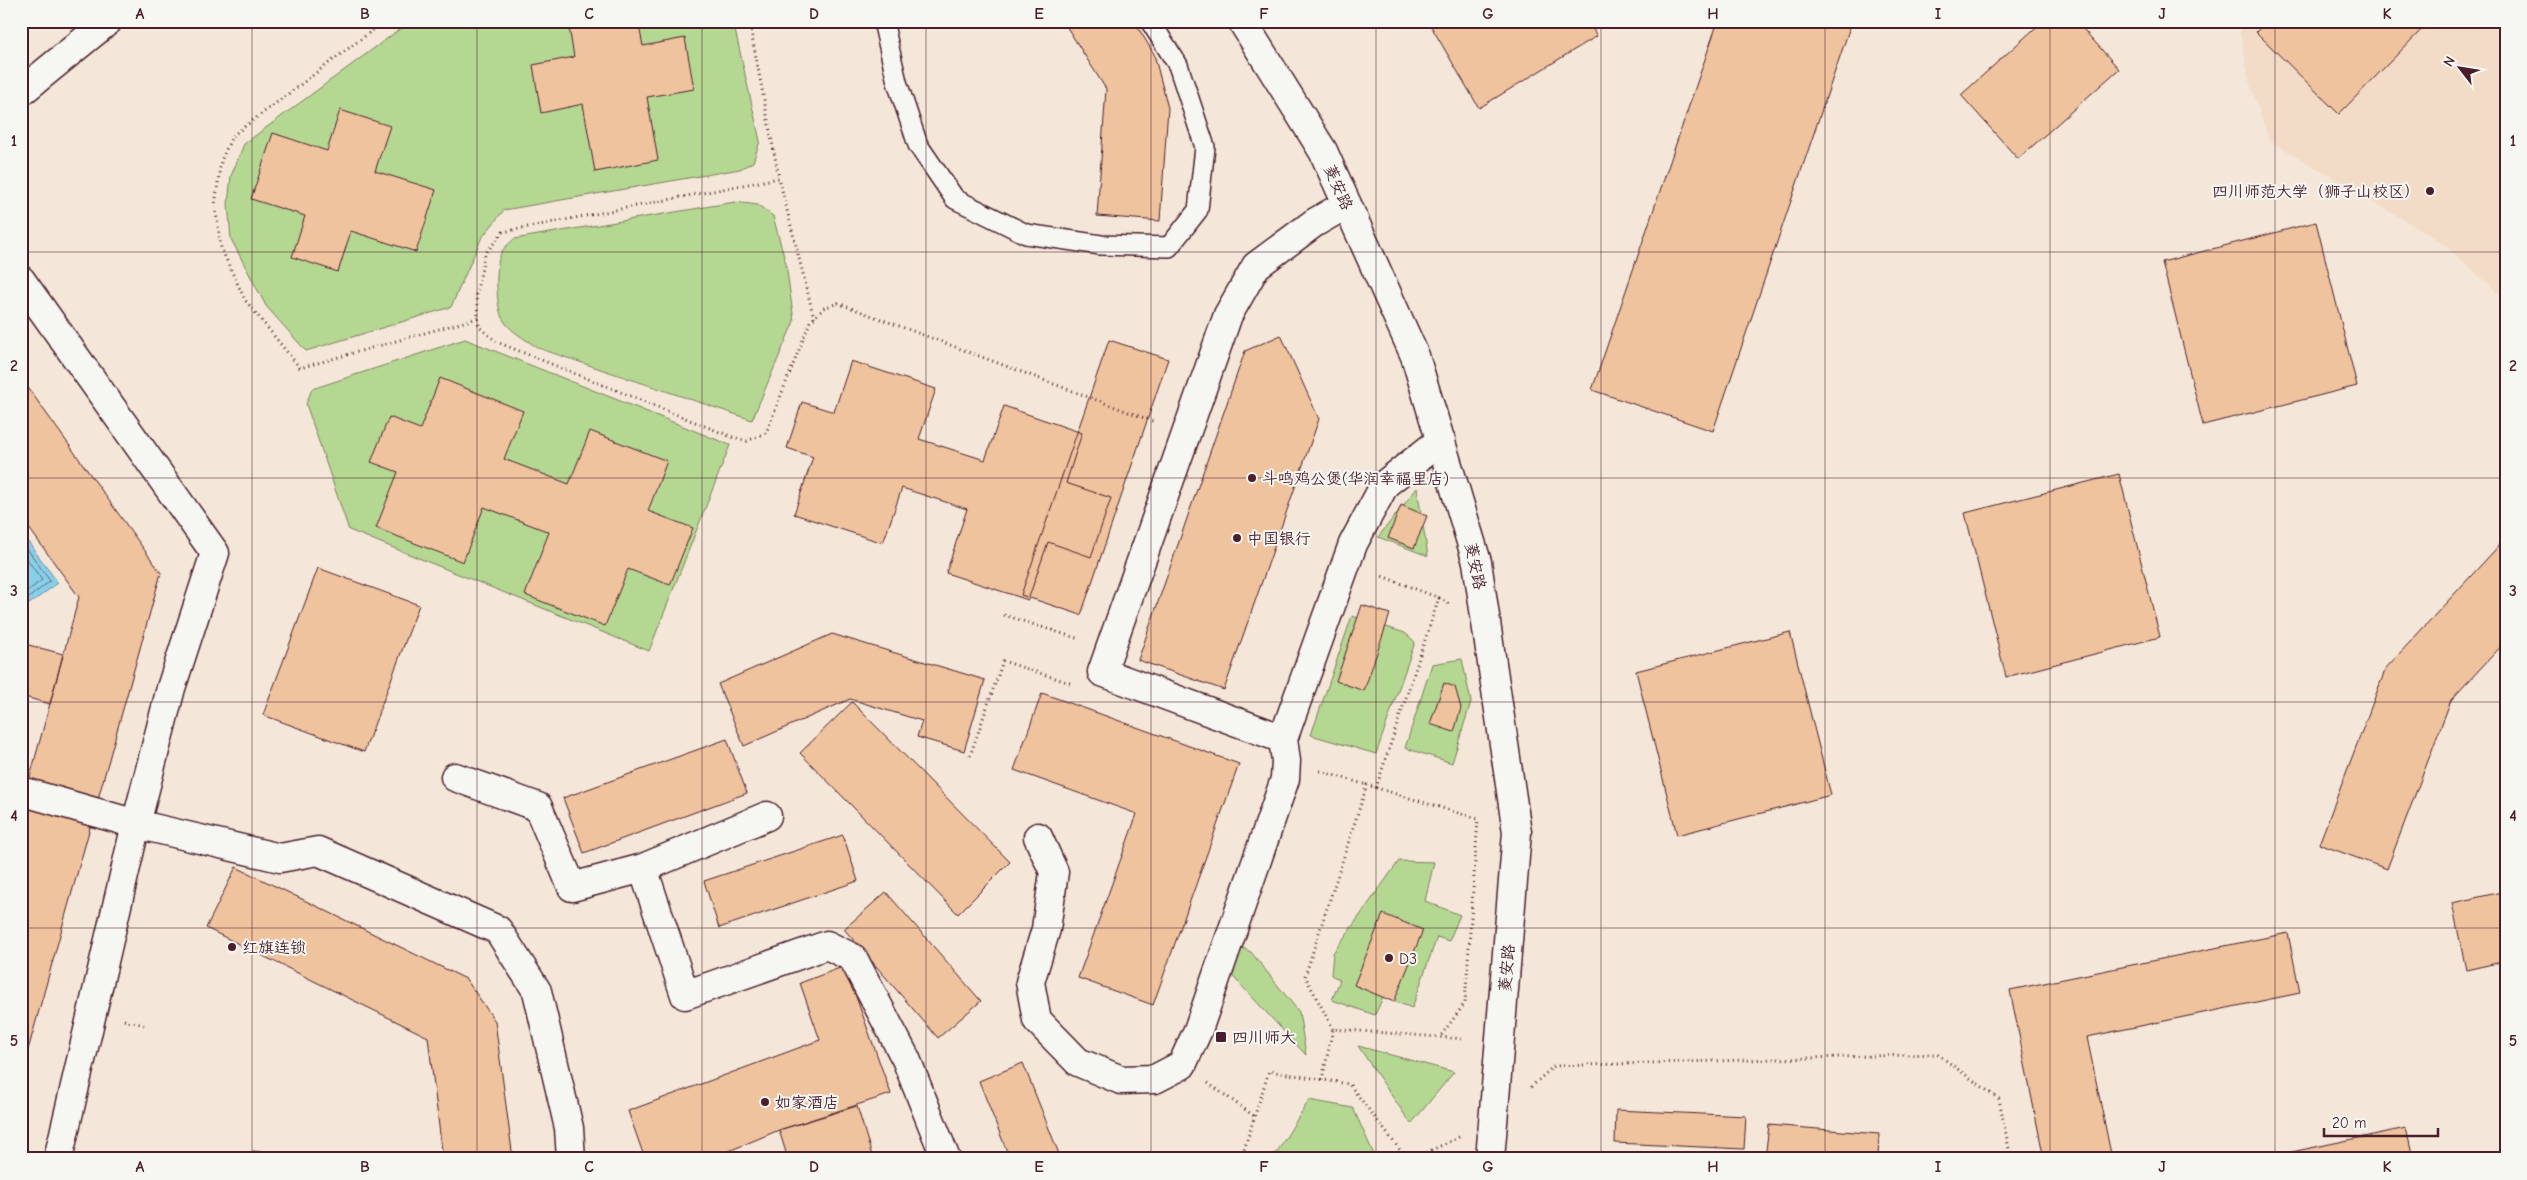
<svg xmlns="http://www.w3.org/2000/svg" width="2527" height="1180" font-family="'Comic Neue','LXGW WenKai TC',sans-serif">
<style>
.built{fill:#f2dcc7}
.green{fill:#b4d892;stroke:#7f7c5e}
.water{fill:#88d0e9;stroke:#6f899d}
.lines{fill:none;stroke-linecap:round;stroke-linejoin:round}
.shore{stroke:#636677;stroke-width:1}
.building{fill:#efc39e;stroke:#4a1f2b}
.service-casing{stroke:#4a1f2b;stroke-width:22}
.pedestrian-casing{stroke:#4a1f2b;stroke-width:31}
.minor-casing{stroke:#4a1f2b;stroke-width:31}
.path{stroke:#4a1f2b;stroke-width:3;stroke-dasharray:1 4;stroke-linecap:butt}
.service{stroke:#f6f6f2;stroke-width:19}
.pedestrian{stroke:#f6f6f2;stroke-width:28}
.minor{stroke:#f6f6f2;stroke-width:28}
.grid{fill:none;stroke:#4a1f2b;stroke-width:1;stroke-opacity:0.55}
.poi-dot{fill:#4a1f2b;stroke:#f6f6f2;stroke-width:2}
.labels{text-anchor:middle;stroke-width:4;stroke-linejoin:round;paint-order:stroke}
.street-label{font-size:16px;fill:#4a1f2b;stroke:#f6f6f2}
.poi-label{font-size:16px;fill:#4a1f2b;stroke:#f6f6f2;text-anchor:start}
.neatline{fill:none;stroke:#4a1f2b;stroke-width:2}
.grid-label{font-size:16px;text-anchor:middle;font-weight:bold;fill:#4a1f2b}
</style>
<rect width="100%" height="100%" fill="#f4e7d9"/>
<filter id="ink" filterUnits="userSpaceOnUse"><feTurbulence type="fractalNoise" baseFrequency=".02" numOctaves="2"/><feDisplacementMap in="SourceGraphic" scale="10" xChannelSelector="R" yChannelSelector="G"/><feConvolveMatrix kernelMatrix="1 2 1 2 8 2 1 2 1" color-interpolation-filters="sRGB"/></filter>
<g filter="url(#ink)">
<path class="built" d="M 2238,21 L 2506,21 L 2506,300 L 2441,242 L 2269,140 L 2249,82 Z"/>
<path class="green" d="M 411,21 L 733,21 L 760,141 L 753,162 L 740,169 L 504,210 L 481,239 L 451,307 L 306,351 L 266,306 L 231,239 L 228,203 L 231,176 L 244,144 Z
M 735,202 L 758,205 L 773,216 L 786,264 L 794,321 L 752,420 L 538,348 C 526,339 506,330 501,315 C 496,302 495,265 501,253 C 503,248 510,243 514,239 Z
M 465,339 L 730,445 L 649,651 L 349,530 L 306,404 L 312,389 Z
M 1417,488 L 1428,556 L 1378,537 Z
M 1352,616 L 1405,633 L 1415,642 L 1376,754 L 1311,735 Z
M 1462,659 L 1471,702 L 1452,763 L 1405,748 L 1432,664 Z
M 1399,861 L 1434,862 L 1425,901 L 1460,915 L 1449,941 L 1437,937 L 1412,1008 L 1383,997 L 1375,1015 L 1332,1000 L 1340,980 L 1331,975 L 1333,953 Z
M 1234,944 L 1251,952 L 1299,1012 L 1306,1055 L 1225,968 Z
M 1358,1046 L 1454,1072 L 1411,1124 Z
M 1309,1100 L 1353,1108 L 1376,1159 L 1264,1159 L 1277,1152 Z"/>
<path class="water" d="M 21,532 L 58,583 L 21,610 Z"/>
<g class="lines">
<path class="shore" d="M 21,540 L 50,581 L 21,604
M 21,551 L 42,580 L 21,596"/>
</g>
<path class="building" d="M 568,21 L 638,21 L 643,46 L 685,38 L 694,89 L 647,97 L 658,160 L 595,172 L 583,104 L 541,113 L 533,65 L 574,57 Z
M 1063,21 L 1134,21 L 1154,54 L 1168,108 L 1160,221 L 1097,216 L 1106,89 Z
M 1428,21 L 1588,21 L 1597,36 L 1479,108 Z
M 1718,21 L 1852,21 L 1713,431 L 1592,390 Z
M 2043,21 L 2076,21 L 2119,69 L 2018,159 L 1961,95 Z
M 2267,21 L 2430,21 L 2339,114 L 2256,32 Z
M 340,110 L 390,126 L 375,171 L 436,190 L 416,252 L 351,231 L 338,272 L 292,257 L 305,216 L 251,199 L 273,133 L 327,151 Z
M 2316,222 L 2357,386 L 2203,425 L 2162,262 Z
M 1281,335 L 1319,419 L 1224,690 L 1138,660 L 1245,351 Z
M 1109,340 L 1168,359 L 1081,615 L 1021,595 Z
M 851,361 L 936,389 L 919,439 L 985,460 L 1004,406 L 1082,433 L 1066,483 L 1111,498 L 1091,557 L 1048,542 L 1028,600 L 946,573 L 967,509 L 902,488 L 883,543 L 794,514 L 813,457 L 787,448 L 802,402 L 834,412 Z
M 21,378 L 161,573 L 21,1075 L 21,810 L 79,597 L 21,517 Z
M 440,378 L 523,411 L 504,459 L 569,484 L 590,431 L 667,461 L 648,511 L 693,528 L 670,585 L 628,569 L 605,626 L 525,595 L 549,532 L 484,507 L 463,562 L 376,528 L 398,472 L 371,462 L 389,417 L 420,429 Z
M 2119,474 L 2160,637 L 2006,677 L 1965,513 Z
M 1401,505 L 1427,516 L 1414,548 L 1388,538 Z
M 2506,538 L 2506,641 L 2451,700 L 2387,869 L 2319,844 L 2386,668 Z
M 318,568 L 419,605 L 364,752 L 263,715 Z
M 1362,605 L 1390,614 L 1364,691 L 1336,681 Z
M 1790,632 L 1831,795 L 1677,835 L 1636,671 Z
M 832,634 L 985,680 L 964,751 L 917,737 L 922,721 L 850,699 L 744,746 L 718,684 Z
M 21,643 L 63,654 L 50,704 L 21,696 Z
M 1444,683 L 1455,687 L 1461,708 L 1454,732 L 1430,724 Z
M 1042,693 L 1239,764 L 1153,1005 L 1078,978 L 1137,814 L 1014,770 Z
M 852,702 L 1010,862 L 958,914 L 800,753 Z
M 727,739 L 747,793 L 584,853 L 563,798 Z
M 843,835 L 858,881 L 719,928 L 704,881 Z
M 236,867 L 466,979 L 495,1021 L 513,1159 L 443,1159 L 428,1037 L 206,928 Z
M 2506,891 L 2506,961 L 2466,970 L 2452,903 Z
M 886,892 L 981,1001 L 938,1038 L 844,929 Z
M 1383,914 L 1423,930 L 1394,1002 L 1354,985 Z
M 2288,933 L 2300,993 L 2087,1037 L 2112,1159 L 2044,1159 L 2010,990 Z
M 845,966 L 891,1094 L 779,1130 L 710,1159 L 645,1159 L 628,1111 L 820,1040 L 800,983 Z
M 1023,1063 L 1061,1159 L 1010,1159 L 979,1081 Z
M 857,1106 L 873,1159 L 788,1159 L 779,1130 Z
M 1616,1110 L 1746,1116 L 1744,1149 L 1615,1143 Z
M 1769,1125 L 1879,1134 L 1878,1159 L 1765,1159 Z
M 2406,1128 L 2413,1159 L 2258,1159 Z
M 253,1151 L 322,1159 L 253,1159 Z"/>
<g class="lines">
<defs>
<path id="service" d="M 883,21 L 897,82 L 918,145 L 955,199 L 1026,234 L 1101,245 L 1169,247 L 1198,210 L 1205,147 L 1178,65 L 1150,21"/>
<path id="pedestrian" d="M 21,791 L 136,824"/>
<path id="minor" d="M 1242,21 L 1323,151 L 1415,356 L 1477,562 L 1517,832 L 1490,1159
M 21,92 L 108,21
M 1347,204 L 1314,223 L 1256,266 L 1228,315 L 1102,672 L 1283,739 L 1353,544 L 1385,484 L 1441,440
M 21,280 L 215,553 L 171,688 L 136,824 L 58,1159
M 455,777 L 538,807 L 572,887 L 643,868
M 767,816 L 643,868 L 685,995 L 827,945 L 853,958 L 906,1059 L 946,1159
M 136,824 L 280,858 L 318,851 L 498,930 L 537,991 L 569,1128 L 571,1159
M 1038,837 L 1054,872 L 1046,929 L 1030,982 L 1037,1020 L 1078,1062 L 1121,1080 L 1155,1079 L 1182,1065 L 1198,1030 L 1285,779 L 1286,761 L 1283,739"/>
</defs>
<use href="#service" class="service-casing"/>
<use href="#pedestrian" class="pedestrian-casing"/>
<use href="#minor" class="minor-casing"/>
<path class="path" d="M 385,21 L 232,136 L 221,161 L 215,205 L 221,248 L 245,300 L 300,368 L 478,318
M 749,21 L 779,178
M 814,318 L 779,178 L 503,232 L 485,254 L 476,295 L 479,327 L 497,342 L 732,437 L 747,441 L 766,433 L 810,322 L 824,308 L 838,303 L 1155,422
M 1439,598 L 1449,604
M 1004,615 L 1079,639
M 970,756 L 1003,661 L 1070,683
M 1320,771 L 1367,785
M 1376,788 L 1439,598 L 1379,575
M 124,1020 L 144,1025
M 1333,1029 L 1305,976 L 1367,785 L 1478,819 L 1465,1003 L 1440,1037
M 1322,1080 L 1333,1029 L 1465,1039
M 1208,1083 L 1254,1116
M 1531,1087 L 1554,1066 L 1937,1054 L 1999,1099 L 2011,1159
M 1241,1159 L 1269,1071 L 1349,1084 L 1407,1159
M 1413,1159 L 1459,1137"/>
<use href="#service" class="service"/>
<use href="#pedestrian" class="pedestrian"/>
<use href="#minor" class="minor"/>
</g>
</g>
<path class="grid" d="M 252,21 L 252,1159M 477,21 L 477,1159M 702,21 L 702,1159M 926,21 L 926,1159M 1151,21 L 1151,1159M 1376,21 L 1376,1159M 1601,21 L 1601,1159M 1825,21 L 1825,1159M 2050,21 L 2050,1159M 2275,21 L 2275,1159M 21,252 L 2506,252M 21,478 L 2506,478M 21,702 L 2506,702M 21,928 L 2506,928"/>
<g class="poi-dot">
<circle cx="2430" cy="191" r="5"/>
<circle cx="1252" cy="478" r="5"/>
<circle cx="1237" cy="538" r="5"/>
<circle cx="232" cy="947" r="5"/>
<circle cx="1389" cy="958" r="5"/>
<rect x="1215" y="1031" width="12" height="12" rx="2.5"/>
<circle cx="765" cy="1102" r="5"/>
</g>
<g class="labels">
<g class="street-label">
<text transform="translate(1339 187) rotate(66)" y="6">菱安路</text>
<text transform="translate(1476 566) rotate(78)" y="6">菱安路</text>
<text transform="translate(1506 968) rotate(-85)" y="6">菱安路</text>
</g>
<g class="poi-label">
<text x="2420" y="197" text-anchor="end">四川师范大学（狮子山校区）</text>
<text x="1262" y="484">斗鸣鸡公煲(华润幸福里店)</text>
<text x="1247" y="544">中国银行</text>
<text x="242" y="953">红旗连锁</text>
<text x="1399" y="964">D3</text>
<text x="1232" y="1043">四川师大</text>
<text x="775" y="1108">如家酒店</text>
</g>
</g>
<rect width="2527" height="1180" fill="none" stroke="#f6f6f2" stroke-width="55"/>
<g transform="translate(2460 68) rotate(301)" stroke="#f6f6f2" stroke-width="4" paint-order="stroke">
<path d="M0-4L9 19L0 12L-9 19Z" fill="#4a1f2b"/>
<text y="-8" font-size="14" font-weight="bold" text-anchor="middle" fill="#4a1f2b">N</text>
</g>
<path d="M2324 1128v8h114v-8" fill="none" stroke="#4a1f2b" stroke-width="2.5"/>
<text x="2332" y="1128" font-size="15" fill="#4a1f2b" stroke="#f6f6f2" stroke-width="4" paint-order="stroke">20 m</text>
<rect x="28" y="28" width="2472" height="1124" class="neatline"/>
<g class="grid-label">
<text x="140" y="19">A</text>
<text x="365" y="19">B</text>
<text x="589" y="19">C</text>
<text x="814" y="19">D</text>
<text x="1039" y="19">E</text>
<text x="1264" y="19">F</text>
<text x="1488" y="19">G</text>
<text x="1713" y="19">H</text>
<text x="1938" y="19">I</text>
<text x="2162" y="19">J</text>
<text x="2387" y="19">K</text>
<text x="14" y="146">1</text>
<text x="2513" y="146">1</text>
<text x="14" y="371">2</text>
<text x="2513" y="371">2</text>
<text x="14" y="596">3</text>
<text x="2513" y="596">3</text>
<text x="14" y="821">4</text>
<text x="2513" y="821">4</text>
<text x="14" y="1046">5</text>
<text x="2513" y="1046">5</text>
<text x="140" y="1172">A</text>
<text x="365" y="1172">B</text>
<text x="589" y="1172">C</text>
<text x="814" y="1172">D</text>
<text x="1039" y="1172">E</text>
<text x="1264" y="1172">F</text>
<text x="1488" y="1172">G</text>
<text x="1713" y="1172">H</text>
<text x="1938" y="1172">I</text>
<text x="2162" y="1172">J</text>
<text x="2387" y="1172">K</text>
</g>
</svg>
